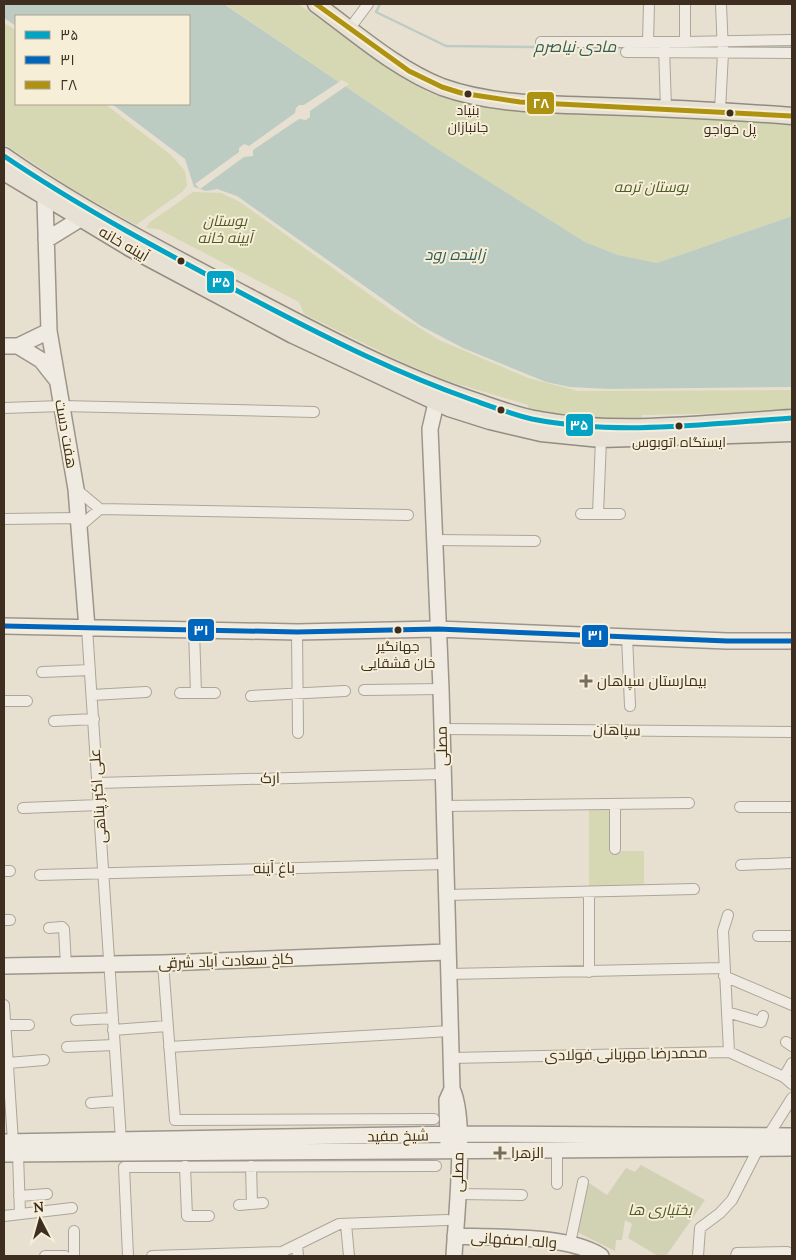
<svg xmlns="http://www.w3.org/2000/svg" width="796" height="1260" font-family="Lora,Cairo,serif">
<style>
.green{fill:#d6d7b3}
.cemetery{fill:#d1d1b3}
.water{fill:#bcccc2}
.pier{fill:#e7e0d1}
.lines{fill:none;stroke-linecap:round;stroke-linejoin:round}
.stream{stroke:#bcccc2;stroke-width:2.5}
.street-casing{stroke:#ada599;stroke-width:12}
.secondary-casing{stroke:#9c958a;stroke-width:18}
.primary-casing{stroke:#928b80;stroke-width:19}
.street{stroke:#efebe3;stroke-width:10}
.secondary{stroke:#efebe3;stroke-width:15}
.primary{stroke:#e6e1d4;stroke-width:16}
.bus-1-casing{stroke:#f7eed8;stroke-width:9}
.bus-2-casing{stroke:#f7eed8;stroke-width:9}
.bus-3-casing{stroke:#f7eed8;stroke-width:9}
.bus-1{stroke:#03a3c5;stroke-width:5}
.bus-2{stroke:#0065bd;stroke-width:5}
.bus-3{stroke:#ae9211;stroke-width:5}
.bus-dot{fill:#3d2e20;stroke:#f7eed8;stroke-width:2}
.poi-dot{fill:#786c5e;stroke:#f7eed8;stroke-width:2}
.labels{text-anchor:middle;stroke-width:4;stroke-linejoin:round;paint-order:stroke}
.bus-label{font-size:14px;fill:#3d2e20;stroke:#f7eed8}
.park-label{font-size:15px;font-style:italic;fill:#4d5a26;stroke:#f7eed8}
.street-label{font-size:15px;fill:#3d2e20;stroke:#f7eed8}
.poi-label{font-size:15px;fill:#3d2e20;stroke:#f7eed8;text-anchor:start}
.water-label{font-size:16px;font-style:italic;fill:#2f5d5a;stroke:#f7eed8}
.line-badge{stroke:#f7eed8;stroke-width:2}
.badge-label{font-size:14px;text-anchor:middle;font-weight:bold;fill:#fff}
</style>
<rect width="100%" height="100%" fill="#e7e0d1"/>
<path class="green" d="M 225,4 L 298,4 L 427,92 L 465,101 L 792,120 L 792,216 L 657,263 L 618,255 L 585,242 L 439,150 Z
M 4,23 L 16,30 L 16,104 L 105,104 L 171,155 L 185,171 L 187,186 L 182,192 L 136,225 L 74,190 L 4,144 Z
M 193,192 L 221,193 L 240,202 L 394,312 L 439,340 L 528,378 L 578,391 L 792,390 L 792,412 L 642,415 L 641,421 L 601,421 L 527,411 L 528,405 L 451,382 L 404,363 L 304,314 L 299,302 L 158,229 L 146,228 L 150,222 Z
M 589,809 L 613,809 L 613,851 L 644,851 L 644,887 L 589,887 Z"/>
<path class="cemetery" d="M 641,1165 L 705,1200 L 666,1256 L 658,1256 L 628,1238 L 632,1224 L 625,1220 L 622,1240 L 616,1240 L 615,1251 L 575,1231 L 586,1181 L 607,1195 L 626,1168 L 635,1172 Z"/>
<path class="water" d="M 4,4 L 224,4 L 439,150 L 585,242 L 618,255 L 657,263 L 792,216 L 792,387 L 610,389 L 570,387 L 546,382 L 463,348 L 421,326 L 237,196 L 217,189 L 206,191 L 194,187 L 185,159 L 112,104 L 189,104 L 189,16 L 16,16 L 16,26 L 4,18 Z"/>
<path class="pier" d="M 342,80 L 349,84 L 310,111 L 310,117 L 306,120 L 299,119 L 253,150 L 253,156 L 244,157 L 200,189 L 195,184 L 239,152 L 239,148 L 244,144 L 249,146 L 295,113 L 296,108 L 299,105 L 304,105 Z"/>
<g class="lines">
<path class="stream" d="M 380,4 L 376,12 L 446,46 L 625,48
M 750,48 L 792,47"/>
<defs>
<path id="street" d="M 350,28 L 368,4
M 541,42 L 685,42 L 792,40
M 648,42 L 649,4
M 685,42 L 685,4
M 664,47 L 666,109
M 626,52 L 792,53
M 720,110 L 723,53 L 721,4
M 4,408 L 62,406 L 314,412
M 76,489 L 100,509 L 79,527
M 100,509 L 408,515
M 581,514 L 620,514
M 598,514 L 601,439
M 4,519 L 78,518
M 434,540 L 535,541
M 87,628 L 121,1140
M 194,630 L 196,693
M 297,632 L 298,733
M 627,636 L 630,706
M 42,672 L 90,670
M 364,690 L 441,689
M 180,693 L 215,693
M 92,695 L 146,692
M 251,696 L 345,691
M 4,701 L 27,701
M 54,721 L 94,719
M 441,729 L 792,732
M 97,783 L 442,774
M 615,805 L 615,849
M 443,806 L 689,803
M 740,807 L 792,807
M 23,808 L 99,805
M 741,865 L 792,863
M 4,871 L 10,871
M 40,875 L 445,864
M 446,895 L 694,889
M 728,915 L 723,931 L 729,1052
M 4,920 L 10,920
M 49,928 L 62,927 L 64,929 L 66,965
M 758,936 L 792,936
M 163,963 L 175,1120 L 434,1119
M 589,972 L 589,892
M 448,974 L 724,968
M 724,976 L 792,1005
M 4,1005 L 13,1142
M 727,1012 L 761,1022 L 763,1016
M 76,1020 L 113,1018
M 5,1025 L 29,1025
M 113,1030 L 167,1026
M 786,1042 L 792,1046
M 67,1047 L 114,1045
M 169,1047 L 450,1031
M 451,1058 L 729,1052 L 784,1077 L 792,1084
M 8,1063 L 44,1060
M 784,1077 L 792,1063
M 91,1103 L 118,1101
M 768,1136 L 792,1098
M 18,1154 L 20,1214
M 185,1166 L 187,1216 L 209,1216
M 251,1166 L 252,1204
M 557,1184 L 557,1149
M 458,1194 L 522,1195
M 19,1196 L 47,1194
M 239,1205 L 263,1203
M 4,1216 L 72,1208
M 346,1224 L 349,1256
M 74,1231 L 74,1256
M 570,1243 L 583,1182
M 297,1245 L 298,1256
M 45,1256 L 65,1256
M 128,1256 L 124,1167 L 436,1166
M 152,1256 L 282,1252 L 339,1224 L 447,1220
M 698,1256 L 700,1228 L 720,1213 L 732,1200 L 759,1147
M 736,1256 L 737,1253 L 787,1252 L 792,1256"/>
<path id="secondary" d="M 45,199 L 49,331 L 76,489 L 87,628
M 46,240 L 80,219
M 4,346 L 18,346 L 49,331
M 18,346 L 41,360 L 56,379
M 441,391 L 436,403 L 430,429 L 441,689 L 452,1089 C 467,1119 456,1219 454,1256
M 4,626 L 297,632 L 438,629 L 727,641 L 792,641
M 4,966 L 163,963 L 447,952
M 4,1142 L 459,1134 L 792,1136
M 448,1144 L 447,1100 L 452,1089
M 4,1154 L 792,1148
M 455,1236 C 497,1238 566,1234 601,1256"/>
<path id="primary" d="M 316,4 C 356,33 396,69 442,87 C 492,105 547,104 599,106 C 664,108 728,111 792,116
M 4,156 C 81,210 166,253 249,297 C 323,336 398,376 478,402 C 498,409 519,417 540,420 C 622,435 709,423 792,418
M 4,172 L 130,248 L 293,335 L 449,408 L 490,421 L 541,433 L 601,439 L 792,433"/>
</defs>
<use href="#street" class="street-casing"/>
<use href="#secondary" class="secondary-casing"/>
<use href="#primary" class="primary-casing"/>
<use href="#street" class="street"/>
<use href="#secondary" class="secondary"/>
<use href="#primary" class="primary"/>
<defs>
<path id="bus-1" d="M 4,156 C 87,212 175,258 264,305 C 331,340 399,374 470,399 C 490,406 511,414 532,419 C 617,436 706,424 792,418"/>
<path id="bus-2" d="M 4,626 L 297,632 L 438,629 L 727,641 L 792,641"/>
<path id="bus-3" d="M 316,4 L 409,71 L 442,87 L 461,93 L 520,102 L 792,116"/>
</defs>
<use href="#bus-1" class="bus-1-casing"/>
<use href="#bus-2" class="bus-2-casing"/>
<use href="#bus-3" class="bus-3-casing"/>
<use href="#bus-1" class="bus-1"/>
<use href="#bus-2" class="bus-2"/>
<use href="#bus-3" class="bus-3"/>
</g>
<g class="bus-dot">
<circle cx="468" cy="94" r="4.5"/>
<circle cx="730" cy="113" r="4.5"/>
<circle cx="181" cy="261" r="4.5"/>
<circle cx="501" cy="410" r="4.5"/>
<circle cx="679" cy="426" r="4.5"/>
<circle cx="398" cy="630" r="4.5"/>
</g>
<g class="poi-dot">
<path d="M583.5 673.5h5v5h5v5h-5v5h-5v-5h-5v-5h5z"/>
<path d="M497.5 1145.5h5v5h5v5h-5v5h-5v-5h-5v-5h5z"/>
</g>
<g class="labels">
<g class="bus-label">
<text x="468" y="115">بنیاد<tspan x="468" dy="17">جانبازان</tspan></text>
<text x="730" y="134">پل خواجو</text>
<text x="679" y="447">ایستگاه اتوبوس</text>
<text x="398" y="651">جهانگیر<tspan x="398" dy="17">خان قشقایی</tspan></text>
</g>
<g class="park-label">
<text x="651" y="192">بوستان ترمه</text>
<text x="225" y="226">بوستان<tspan x="225" dy="17">آیینه خانه</tspan></text>
<text x="660" y="1215">بختیاری ها</text>
</g>
<g class="street-label">
<text transform="translate(124 244) rotate(30)" y="5">آیینه خانه</text>
<text transform="translate(66 434) rotate(80)" y="5">هفت دست</text>
<text transform="translate(617 730) rotate(1)" y="5">سپاهان</text>
<text transform="translate(442 746) rotate(-91)" y="5">مصلی</text>
<text transform="translate(270 778) rotate(-1)" y="5">ارک</text>
<text transform="translate(98 796) rotate(-94)" y="5">علی اکبر پناهی</text>
<text transform="translate(274 868) rotate(-1)" y="5">باغ آینه</text>
<text transform="translate(226 961) rotate(-2)" y="5">کاخ سعادت آباد شرقی</text>
<text transform="translate(626 1054) rotate(-1)" y="5">محمدرضا مهربانی فولادی</text>
<text transform="translate(398 1136) rotate(-1)" y="5">شیخ مفید</text>
<text transform="translate(458 1172) rotate(-89)" y="5">مصلی</text>
<text transform="translate(514 1240) rotate(4)" y="5">واله اصفهانی</text>
</g>
<g class="poi-label">
<text x="597" y="686">بیمارستان سپاهان</text>
<text x="511" y="1158">الزهرا</text>
</g>
<g class="water-label">
<text x="575" y="52">مادی نیاصرم</text>
<text x="455" y="260">زاینده رود</text>
</g>
</g>
<g class="line-badge">
<rect x="526" y="91" width="29" height="24" rx="5" fill="#ae9211"/>
<rect x="206" y="270" width="29" height="24" rx="5" fill="#03a3c5"/>
<rect x="565" y="413" width="29" height="24" rx="5" fill="#03a3c5"/>
<rect x="187" y="618" width="28" height="24" rx="5" fill="#0065bd"/>
<rect x="581" y="624" width="28" height="24" rx="5" fill="#0065bd"/>
</g>
<g class="badge-label">
<text x="541" y="108">۲۸</text>
<text x="221" y="287">۳۵</text>
<text x="579" y="430">۳۵</text>
<text x="201" y="635">۳۱</text>
<text x="595" y="640">۳۱</text>
</g>
<rect width="796" height="1260" fill="none" stroke="#3d2e20" stroke-width="10"/>
<rect x="15" y="15" width="175" height="90" fill="#f7eed8" stroke="#ada18e"/>
<rect x="25" y="31" width="25" height="8" fill="#03a3c5" stroke="#ada18e"/>
<text x="60" y="40" font-size="15" fill="#3d2e20">۳۵</text>
<rect x="25" y="56" width="25" height="8" fill="#0065bd" stroke="#ada18e"/>
<text x="60" y="65" font-size="15" fill="#3d2e20">۳۱</text>
<rect x="25" y="81" width="25" height="8" fill="#ae9211" stroke="#ada18e"/>
<text x="60" y="90" font-size="15" fill="#3d2e20">۲۸</text>
<g transform="translate(40 1220) rotate(354)" stroke="#f7eed8" stroke-width="4" paint-order="stroke">
<path d="M0-4L9 19L0 12L-9 19Z" fill="#3d2e20"/>
<text y="-8" font-size="14" font-weight="bold" text-anchor="middle" fill="#3d2e20">N</text>
</g>
</svg>
